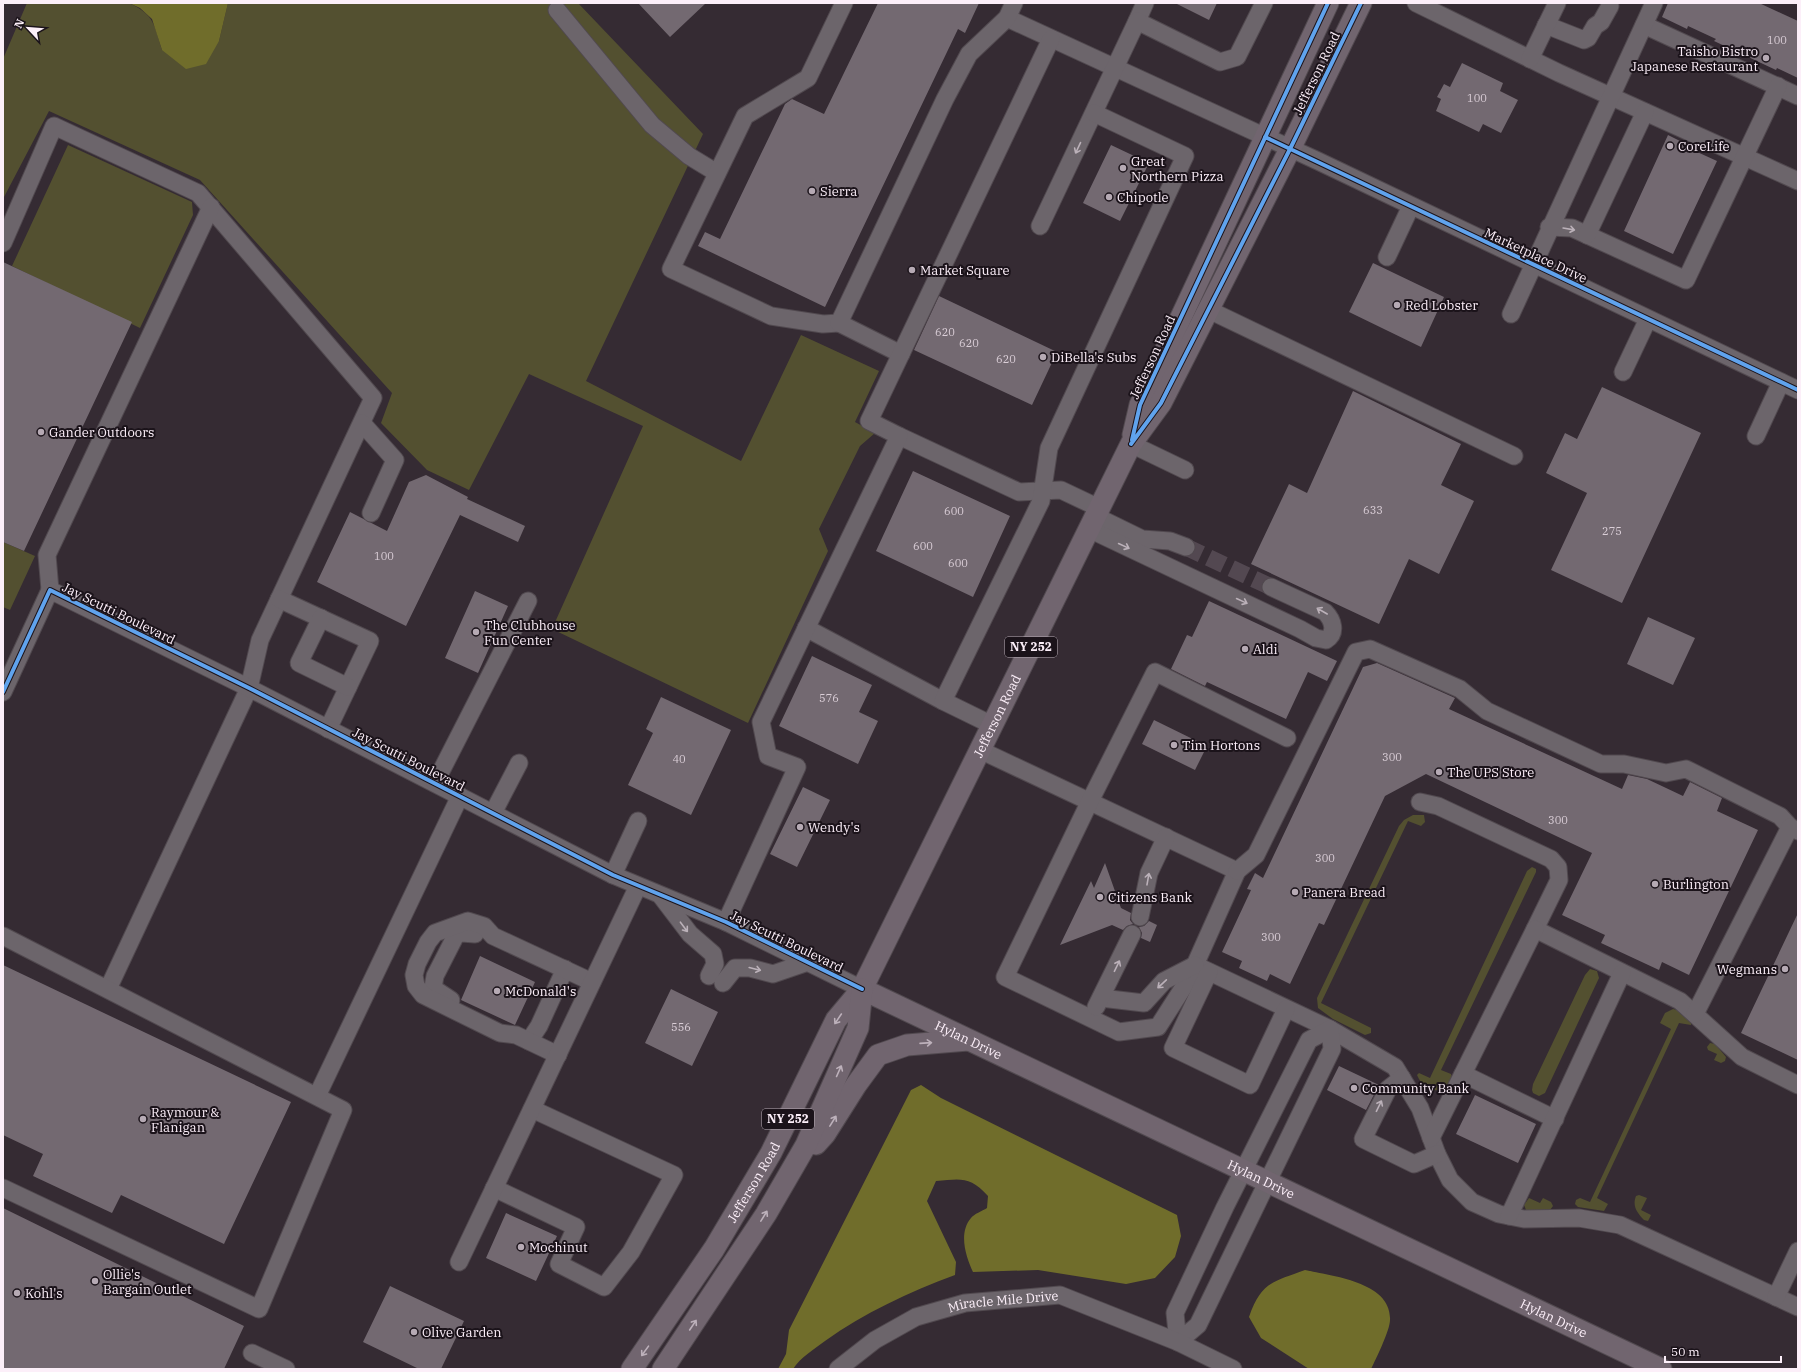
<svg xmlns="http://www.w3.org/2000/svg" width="1801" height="1372" font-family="'IBM Plex Serif',serif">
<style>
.green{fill:#535030}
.water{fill:#706d2b}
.building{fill:#736971}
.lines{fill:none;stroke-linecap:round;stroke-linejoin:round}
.minor-tunnel{stroke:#534851;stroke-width:17;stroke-dasharray:17 8;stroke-linecap:butt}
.minor-casing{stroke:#51494f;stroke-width:19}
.major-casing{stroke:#51494f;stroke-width:23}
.minor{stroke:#6c656b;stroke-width:17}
.major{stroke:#71656f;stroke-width:21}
.cycleway-casing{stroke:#1b131a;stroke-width:6}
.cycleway{stroke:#60a3ed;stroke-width:4}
.oneway{stroke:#bbb1b9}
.oneway2{stroke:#bdb1bb}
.poi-dot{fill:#b6aab4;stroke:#1b131a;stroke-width:1.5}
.labels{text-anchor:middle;stroke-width:4;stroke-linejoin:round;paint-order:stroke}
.number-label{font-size:11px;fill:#daced7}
.shield{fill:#1b131a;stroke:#b8adb6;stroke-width:1}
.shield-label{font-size:12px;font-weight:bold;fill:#fceff9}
.poi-label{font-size:13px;fill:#fceff9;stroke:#1b131a;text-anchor:start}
.street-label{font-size:13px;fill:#fceff9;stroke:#1b131a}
</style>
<rect width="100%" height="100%" fill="#352b33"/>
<path class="green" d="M 27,3 L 129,3 C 155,15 154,25 162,50 L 219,41 L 228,3 L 578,3 L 703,134 L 586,381 L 741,461 L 801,335 L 879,371 L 855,422 L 875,433 L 860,446 L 819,529 L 828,551 L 748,723 L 552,629 L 643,426 L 529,374 L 469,490 L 427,470 L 381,423 L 392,393 L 200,180 L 49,111 L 3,199 L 3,59 Z
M 68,145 L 192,202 L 193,215 L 140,328 L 12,266 Z
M 3,542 L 35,556 L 10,610 L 3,607 Z
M 1413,815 L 1424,815 L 1425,822 L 1421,826 L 1408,821 L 1321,1003 L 1371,1028 L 1371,1033 L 1365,1035 L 1333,1019 L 1318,1008 L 1317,998 L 1399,826 L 1404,820 Z
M 1532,867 L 1536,869 L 1536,872 L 1441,1070 L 1451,1074 L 1452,1077 C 1443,1096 1425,1094 1417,1075 L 1419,1073 L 1430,1078 L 1527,871 Z
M 1590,969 L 1597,971 L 1599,978 L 1545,1093 L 1539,1096 L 1533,1093 L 1532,1090 L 1533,1084 L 1585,975 Z
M 1673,1009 L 1681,1011 L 1691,1022 L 1691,1025 L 1679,1023 L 1597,1198 L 1608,1204 L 1604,1211 L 1578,1207 L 1575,1204 L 1576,1200 L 1580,1198 L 1590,1202 L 1671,1029 L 1660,1023 L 1665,1013 Z
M 1710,1043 L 1715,1044 L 1726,1057 L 1725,1061 L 1721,1063 L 1714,1060 L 1717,1054 L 1708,1050 L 1707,1047 Z
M 1639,1195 L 1647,1198 L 1641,1210 L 1651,1215 L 1648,1221 L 1644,1220 C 1637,1213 1632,1206 1636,1196 Z
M 1529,1198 L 1540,1203 L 1543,1198 L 1551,1202 L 1553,1206 L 1550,1210 L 1526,1210 L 1524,1205 Z"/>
<path class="water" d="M 129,3 L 228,3 L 219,41 L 206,64 L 186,69 L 162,50 L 152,19 L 140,8 Z
M 921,1085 L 941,1098 L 1177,1215 L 1181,1236 L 1175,1257 L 1155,1278 L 1126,1284 L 1038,1270 L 973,1272 C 966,1257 958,1233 971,1218 C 974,1214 982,1211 987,1208 L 988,1196 C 970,1176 961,1179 936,1181 L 927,1201 L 956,1262 L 955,1275 C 909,1292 864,1313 825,1341 C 813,1350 801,1357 793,1369 L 778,1369 L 786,1354 L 789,1330 L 911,1090 Z
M 1305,1270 C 1332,1276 1392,1282 1390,1320 C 1390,1330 1376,1359 1371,1369 L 1309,1369 L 1261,1338 L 1249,1317 C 1261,1282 1273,1282 1305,1270 Z"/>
<path class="building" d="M 638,3 L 706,3 L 670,37 Z
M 878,3 L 979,3 L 965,33 L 958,29 L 825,307 L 698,246 L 705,232 L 720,239 L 785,104 L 792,99 L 824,114 Z
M 1175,3 L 1217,3 L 1209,20 Z
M 1668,3 L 1759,3 L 1798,21 L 1798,78 L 1777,68 L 1776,70 L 1714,41 L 1716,39 L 1688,26 L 1687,29 L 1662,17 Z
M 1462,63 L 1503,83 L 1500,91 L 1518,100 L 1501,133 L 1483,124 L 1479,132 L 1436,111 L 1441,99 L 1437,97 L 1444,84 L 1450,87 Z
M 1668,135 L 1696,149 L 1695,151 L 1717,161 L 1673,254 L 1624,231 Z
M 1111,145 L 1149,163 L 1120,221 L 1083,203 Z
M 3,262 L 132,322 L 24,551 L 3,542 Z
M 1373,263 L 1444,297 L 1421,347 L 1349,312 Z
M 939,296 L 1057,352 L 1032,405 L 914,350 Z
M 1602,387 L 1701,433 L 1622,603 L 1551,570 L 1587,493 L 1546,473 L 1565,433 L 1577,439 Z
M 1353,391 L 1461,444 L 1441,485 L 1474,501 L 1439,574 L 1409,559 L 1379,624 L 1251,564 L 1289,484 L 1307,493 Z
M 913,471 L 1010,516 L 973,597 L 876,551 Z
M 426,475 L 468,497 L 467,499 L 525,526 L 518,542 L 460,515 L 406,626 L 317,582 L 350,512 L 387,531 L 409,482 Z
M 475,591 L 508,606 L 478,673 L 445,658 Z
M 1209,601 L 1337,661 L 1327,681 L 1308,672 L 1286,719 L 1207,682 L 1205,686 L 1171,669 L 1187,635 L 1192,637 Z
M 1648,617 L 1695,638 L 1673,685 L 1627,664 Z
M 812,656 L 872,685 L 859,712 L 878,721 L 858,764 L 779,726 Z
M 1377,663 L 1455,698 L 1449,709 L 1622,789 L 1628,775 L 1647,779 L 1683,796 L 1690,782 L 1722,798 L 1717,811 L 1758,830 L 1689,975 L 1662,962 L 1659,970 L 1601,943 L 1605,935 L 1562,915 L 1592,853 L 1426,774 L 1385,796 L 1324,925 L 1319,923 L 1290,984 L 1270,974 L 1267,981 L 1239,968 L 1242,961 L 1222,952 L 1251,890 L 1247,889 L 1255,873 L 1263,878 L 1363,667 Z
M 661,697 L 731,730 L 691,815 L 628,785 L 653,733 L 646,729 Z
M 1154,720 L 1207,746 L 1195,770 L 1142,744 Z
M 803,787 L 830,800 L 797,867 L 770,854 Z
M 1105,863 L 1121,908 L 1131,913 L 1130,920 L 1133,924 L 1127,926 L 1123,930 L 1112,925 L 1060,945 L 1091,881 L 1094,888 Z
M 1798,913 L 1798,1060 L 1741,1033 Z
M 1149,921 L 1157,925 L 1150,942 L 1141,938 L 1142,933 L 1139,927 L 1144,926 Z
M 480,956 L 535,982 L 515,1025 L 461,1000 Z
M 3,965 L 291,1102 L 224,1244 L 121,1195 L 112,1213 L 33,1176 L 43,1154 L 3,1135 Z
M 671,989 L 718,1012 L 692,1066 L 645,1043 Z
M 1339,1066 L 1379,1085 L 1366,1110 L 1327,1090 Z
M 1475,1095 L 1536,1124 L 1518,1163 L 1456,1134 Z
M 3,1208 L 244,1326 L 224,1369 L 3,1369 Z
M 506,1213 L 557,1236 L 536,1281 L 486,1258 Z
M 390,1286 L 464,1321 L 441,1369 L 419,1369 L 363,1342 Z"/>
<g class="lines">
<path class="minor-tunnel" d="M 1186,547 L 1271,587"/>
<defs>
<g id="minor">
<path d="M 1416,3 L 1559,73 L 1798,181"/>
<path d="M 557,10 L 652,125 L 689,156 L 717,173"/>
<path d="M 1007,18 L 1318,161 L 1798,390"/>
<path d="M 1137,21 L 1145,3"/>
<path d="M 1546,25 L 1584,40 L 1588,38 L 1595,26 L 1601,22 L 1610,6"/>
<path d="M 1644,25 L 1798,96"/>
<path d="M 1530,59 L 1557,3"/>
<path d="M 1040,226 L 1137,21 L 1220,62 L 1237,57 L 1264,3"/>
<path d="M 1549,227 L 1572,228 L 1686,280 L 1778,86"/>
<path d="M 1587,235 L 1645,112"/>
<path d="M 3,243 L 54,126 L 198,193 L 373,398 L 260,640 L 249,688 L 108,989"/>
<path d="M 1387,257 L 1411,206"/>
<path d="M 1209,310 L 1514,456"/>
<path d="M 1511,314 L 1654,3"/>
<path d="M 839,323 L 823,324 L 771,316 L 671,269 L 745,116 L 808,78 L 844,3"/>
<path d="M 901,354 L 839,323 L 945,99 L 969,54 L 1007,18 L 1014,3"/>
<path d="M 1623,372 L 1648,319"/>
<path d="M 362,423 L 395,460 L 371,513"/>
<path d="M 899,436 L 1019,492 L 1061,490 L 1099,508"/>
<path d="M 1756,436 L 1781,382"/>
<path d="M 1131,444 L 1185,470"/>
<path d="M 1095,516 L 1142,539 L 1170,541 L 1186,547"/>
<path d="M 1089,529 L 1300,629 L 1316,638 L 1326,640 C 1337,633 1333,620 1325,612 L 1271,587"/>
<path d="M 50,590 L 47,555 L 211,207"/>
<path d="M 279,599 L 370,641 L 328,729"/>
<path d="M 321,618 L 299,663 L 348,687"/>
<path d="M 806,628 L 943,701"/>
<path d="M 3,692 L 50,590 L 249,688 L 613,875 L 726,922 L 862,989"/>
<path d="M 992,725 L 943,701 L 1041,501 L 1049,448 L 1185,156 L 1094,113"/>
<path d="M 980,750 L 1237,871 L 1195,965 L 1330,1029 L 1395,1067 L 1420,1108 L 1437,1154 L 1450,1180 L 1472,1202 L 1499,1214 L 1524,1219 L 1579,1218 L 1620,1225 L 1798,1307"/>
<path d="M 435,783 L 528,601"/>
<path d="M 1420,802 L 1438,806 L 1551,859 L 1558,867 L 1559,880 L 1535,929 L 1680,1001 L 1742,1057 L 1798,1085"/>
<path d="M 493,813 L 519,763"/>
<path d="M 1237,871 L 1256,855 L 1356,652 L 1370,649 L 1460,689 L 1487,711 L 1601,764 L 1624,764 L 1666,773 L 1686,769 L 1780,816 L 1790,827"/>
<path d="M 613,875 L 638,821"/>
<path d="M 661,896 L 690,934 L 713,954 L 715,964 L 709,976"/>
<path d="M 1140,917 L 1149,873 L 1166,837"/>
<path d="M 726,922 L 797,767 L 768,756 L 761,722 L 899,436 L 869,421 L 1051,39"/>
<path d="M 3,936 L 343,1110 L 259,1309 L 3,1188"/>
<path d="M 1195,965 L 1183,988 L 1158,1027 L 1119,1032 L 1005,977 L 1090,801 L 1155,672 L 1287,738"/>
<path d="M 1209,972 L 1173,1048 L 1250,1085 L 1286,1009"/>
<path d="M 723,983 L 735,968 L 750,968 L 773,974 L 808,962"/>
<path d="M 1101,998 L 1144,1003 L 1164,981 L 1195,965"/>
<path d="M 451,1000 L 433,988 L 435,976 L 456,935 L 462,933 L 475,934"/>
<path d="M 1096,1007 L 1132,934"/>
<path d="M 1695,1014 L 1790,827 L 1798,831"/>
<path d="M 1330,1029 L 1332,1049 L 1198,1325 L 1178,1342 L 1175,1313 L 1225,1207 L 1309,1040 Z"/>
<path d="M 529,1041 L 539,1026 L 565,969"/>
<path d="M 558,1055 L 516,1035 L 500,1033 L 423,995 L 416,986 L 414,975 L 417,964 L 428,942 L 435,933 L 468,921 L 484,926 L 493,936 L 592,982"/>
<path d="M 1463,1074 L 1555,1119"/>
<path d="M 1402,1078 L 1388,1089 L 1363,1139 L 1414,1164 L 1437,1154"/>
<path d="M 317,1096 L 460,796"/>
<path d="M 1431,1138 L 1535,929"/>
<path d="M 494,1188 L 576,1227 L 559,1264 L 604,1287 L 631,1252 L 674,1175 L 532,1109"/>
<path d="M 1509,1216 L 1622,973"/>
<path d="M 459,1262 L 638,886"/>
<path d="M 1776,1297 L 1798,1251"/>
<path d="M 252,1353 L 286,1369"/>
<path id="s1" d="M 838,1369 L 875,1340 L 916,1317 L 965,1303 L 1060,1295 L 1178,1342 L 1233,1369"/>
</g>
<g id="major">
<path d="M 1133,435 L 1140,405 L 1328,3"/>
<path id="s2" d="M 862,989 L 1661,1369"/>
<path d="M 816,1144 L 825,1134 L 856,1085 L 878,1055 L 907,1045 L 968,1040"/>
<path id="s3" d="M 632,1369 L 714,1249 L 771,1153 L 836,1020 L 862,989 L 1131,444 L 1161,403 L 1290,149 L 1361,3"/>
<path d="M 663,1369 L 766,1214 L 806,1145 L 858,1028 L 862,989"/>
</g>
</defs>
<use href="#minor" class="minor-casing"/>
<use href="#major" class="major-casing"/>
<use href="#minor" class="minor"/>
<use href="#major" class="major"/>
<defs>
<path id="cycleway" d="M 1265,137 L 1798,390
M 1132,440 L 1140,405 L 1328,3
M 1131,444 L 1161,403 L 1290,149 L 1361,3
M 3,692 L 50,590 L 249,688 L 613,875 L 726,922 L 862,989"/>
</defs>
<use href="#cycleway" class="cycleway-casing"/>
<use href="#cycleway" class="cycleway"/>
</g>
<defs><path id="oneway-shaft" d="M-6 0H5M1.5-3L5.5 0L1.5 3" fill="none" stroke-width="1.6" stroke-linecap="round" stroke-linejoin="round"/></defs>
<g class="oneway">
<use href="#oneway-shaft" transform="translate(1078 148) rotate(115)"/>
<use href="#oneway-shaft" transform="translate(1569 229) rotate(10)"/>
<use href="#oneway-shaft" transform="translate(1124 546) rotate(25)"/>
<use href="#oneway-shaft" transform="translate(1242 601) rotate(25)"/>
<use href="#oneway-shaft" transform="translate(1322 611) rotate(-150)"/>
<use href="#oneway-shaft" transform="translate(1148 879) rotate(-80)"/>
<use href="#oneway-shaft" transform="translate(684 927) rotate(53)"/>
<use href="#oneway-shaft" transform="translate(1117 966) rotate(-64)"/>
<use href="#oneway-shaft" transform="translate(755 969) rotate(14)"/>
<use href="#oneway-shaft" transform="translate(1162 984) rotate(137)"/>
<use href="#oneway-shaft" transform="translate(1379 1106) rotate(-64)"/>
</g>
<g class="oneway2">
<use href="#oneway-shaft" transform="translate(838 1019) rotate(124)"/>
<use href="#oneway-shaft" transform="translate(926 1043) rotate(-4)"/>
<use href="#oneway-shaft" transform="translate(839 1071) rotate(-66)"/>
<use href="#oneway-shaft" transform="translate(833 1121) rotate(-58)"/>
<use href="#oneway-shaft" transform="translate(764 1216) rotate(-58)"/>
<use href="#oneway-shaft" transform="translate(693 1325) rotate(-56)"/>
<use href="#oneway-shaft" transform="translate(645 1351) rotate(126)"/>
</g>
<g class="poi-dot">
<circle cx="1766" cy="58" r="4"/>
<circle cx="1670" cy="146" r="4"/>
<circle cx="1123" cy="168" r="4"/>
<circle cx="812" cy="191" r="4"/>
<circle cx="1109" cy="197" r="4"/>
<circle cx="912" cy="270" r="4"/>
<circle cx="1397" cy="305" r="4"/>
<circle cx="1043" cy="357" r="4"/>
<circle cx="41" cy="432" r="4"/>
<circle cx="476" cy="632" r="4"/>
<circle cx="1245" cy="649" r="4"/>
<circle cx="1174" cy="745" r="4"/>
<circle cx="1439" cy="772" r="4"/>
<circle cx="800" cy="827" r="4"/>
<circle cx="1655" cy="884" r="4"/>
<circle cx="1295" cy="892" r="4"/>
<circle cx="1100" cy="897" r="4"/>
<circle cx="1785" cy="969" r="4"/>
<circle cx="497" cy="991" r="4"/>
<circle cx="1354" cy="1088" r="4"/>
<circle cx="143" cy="1119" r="4"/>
<circle cx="521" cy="1247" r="4"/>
<circle cx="95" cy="1281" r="4"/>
<circle cx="17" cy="1293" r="4"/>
<circle cx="414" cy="1332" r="4"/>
</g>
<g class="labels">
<g class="number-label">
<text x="1777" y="44">100</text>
<text x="1477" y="102">100</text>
<text x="945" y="336">620</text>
<text x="969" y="347">620</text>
<text x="1006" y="363">620</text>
<text x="1373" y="514">633</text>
<text x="954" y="515">600</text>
<text x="1612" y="535">275</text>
<text x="923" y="550">600</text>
<text x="384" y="560">100</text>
<text x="958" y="567">600</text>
<text x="829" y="702">576</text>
<text x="1392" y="761">300</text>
<text x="679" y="763">40</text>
<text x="1558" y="824">300</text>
<text x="1325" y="862">300</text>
<text x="1271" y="941">300</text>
<text x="681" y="1031">556</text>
</g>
<g class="shield">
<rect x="1005" y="637" width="52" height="20" rx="3"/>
<rect x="762" y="1109" width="52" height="20" rx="3"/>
</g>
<g class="shield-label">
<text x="1031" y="651">NY 252</text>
<text x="788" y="1123">NY 252</text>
</g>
<g class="poi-label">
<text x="1758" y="56" text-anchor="end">Taisho Bistro<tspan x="1758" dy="15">Japanese Restaurant</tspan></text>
<text x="1678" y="151">CoreLife</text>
<text x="1131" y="166">Great<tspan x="1131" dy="15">Northern Pizza</tspan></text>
<text x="820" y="196">Sierra</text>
<text x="1117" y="202">Chipotle</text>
<text x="920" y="275">Market Square</text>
<text x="1405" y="310">Red Lobster</text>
<text x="1051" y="362">DiBella's Subs</text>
<text x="49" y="437">Gander Outdoors</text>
<text x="484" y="630">The Clubhouse<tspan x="484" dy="15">Fun Center</tspan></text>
<text x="1253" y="654">Aldi</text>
<text x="1182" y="750">Tim Hortons</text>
<text x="1447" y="777">The UPS Store</text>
<text x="808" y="832">Wendy's</text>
<text x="1663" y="889">Burlington</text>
<text x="1303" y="897">Panera Bread</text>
<text x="1108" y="902">Citizens Bank</text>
<text x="1777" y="974" text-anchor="end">Wegmans</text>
<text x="505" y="996">McDonald's</text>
<text x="1362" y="1093">Community Bank</text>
<text x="151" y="1117">Raymour &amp;<tspan x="151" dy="15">Flanigan</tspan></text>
<text x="529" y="1252">Mochinut</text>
<text x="103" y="1279">Ollie's<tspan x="103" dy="15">Bargain Outlet</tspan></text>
<text x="25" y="1298">Kohl's</text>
<text x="422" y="1337">Olive Garden</text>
</g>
<g class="street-label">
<text transform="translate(1316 73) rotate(-64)" y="5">Jefferson Road</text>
<text transform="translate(1536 255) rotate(25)" y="5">Marketplace Drive</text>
<text transform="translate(1152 357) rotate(-65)" y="5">Jefferson Road</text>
<text transform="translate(119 613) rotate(26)" y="5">Jay Scutti Boulevard</text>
<text dy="5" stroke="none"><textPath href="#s3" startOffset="750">Jefferson Road</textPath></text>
<text transform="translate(409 759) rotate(27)" y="5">Jay Scutti Boulevard</text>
<text transform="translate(787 941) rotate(26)" y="5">Jay Scutti Boulevard</text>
<text dy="5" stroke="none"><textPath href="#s2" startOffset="118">Hylan Drive</textPath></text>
<text dy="5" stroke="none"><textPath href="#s2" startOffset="442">Hylan Drive</textPath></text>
<text dy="5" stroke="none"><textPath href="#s3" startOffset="223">Jefferson Road</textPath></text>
<text dy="5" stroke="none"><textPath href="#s1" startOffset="183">Miracle Mile Drive</textPath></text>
<text dy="5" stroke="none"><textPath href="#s2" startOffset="766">Hylan Drive</textPath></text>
</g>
</g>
<rect width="1801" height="1372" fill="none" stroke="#fceff9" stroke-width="8"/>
<g transform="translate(28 28) rotate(296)" stroke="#1b131a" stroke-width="3" paint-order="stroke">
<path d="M0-3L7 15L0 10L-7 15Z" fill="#fceff9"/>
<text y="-6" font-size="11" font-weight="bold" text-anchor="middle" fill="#fceff9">N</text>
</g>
<path d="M1665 1356v6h116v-6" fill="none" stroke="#fceff9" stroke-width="2"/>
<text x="1671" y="1356" font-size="12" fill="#fceff9" stroke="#1b131a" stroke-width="3" paint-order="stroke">50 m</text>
</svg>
